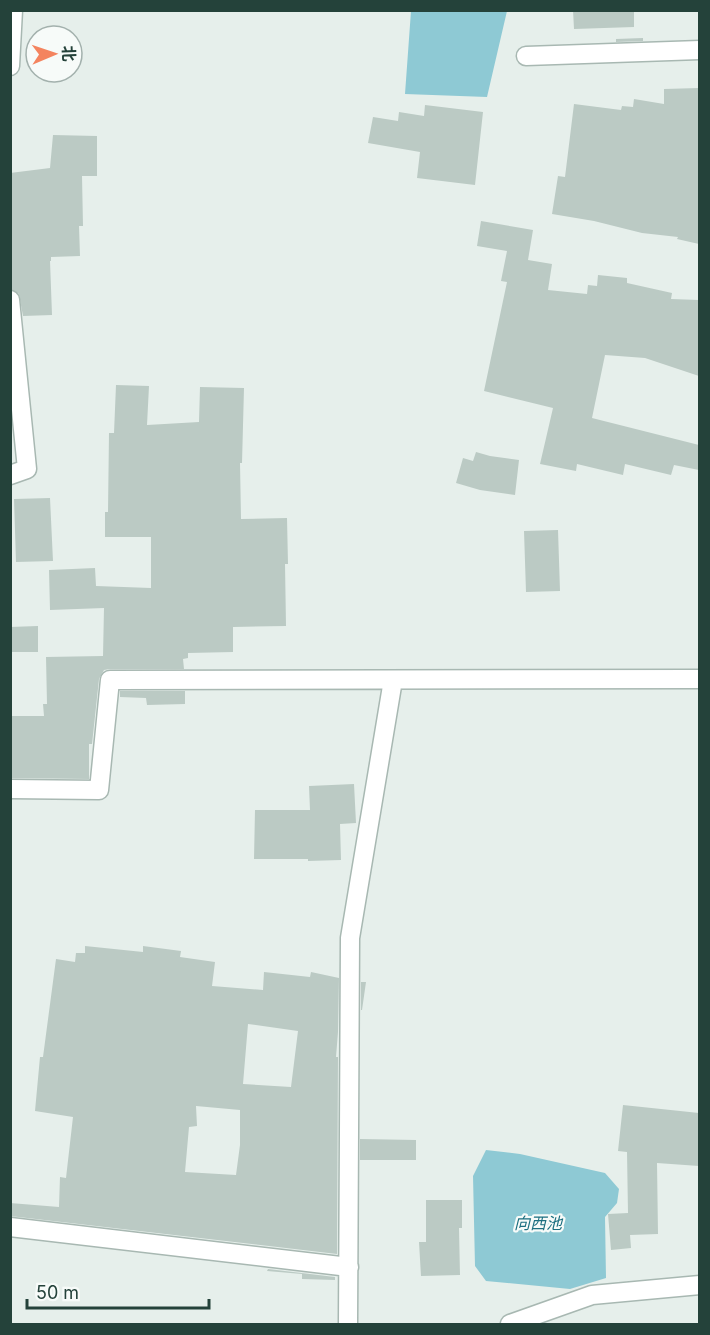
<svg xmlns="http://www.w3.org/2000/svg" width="710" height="1335" font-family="Inter,'Noto Sans SC',sans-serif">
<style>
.water{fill:#8ec9d4}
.building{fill:#bbcac4;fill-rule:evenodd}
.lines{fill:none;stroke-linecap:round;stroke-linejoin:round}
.street-casing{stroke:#a8b8b2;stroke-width:21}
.street{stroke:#fff;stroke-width:18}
.labels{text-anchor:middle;stroke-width:4.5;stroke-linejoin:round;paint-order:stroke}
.water-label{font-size:16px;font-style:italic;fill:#1c6f80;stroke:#f7fbf9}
</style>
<rect width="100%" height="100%" fill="#e6efeb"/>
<path class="water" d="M 411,11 L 507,11 L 487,97 L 405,94 Z
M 486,1150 L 520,1154 L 605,1173 L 619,1189 L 617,1203 L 605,1217 L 606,1278 L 570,1289 L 486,1281 L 475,1266 L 473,1176 Z"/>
<path class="building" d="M 573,10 L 634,10 L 634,27 L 574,29 Z
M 643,38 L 643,41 L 616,42 L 616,39 Z
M 699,88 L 699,244 L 677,239 L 678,237 L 642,233 L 594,221 L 552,214 L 558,176 L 565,177 L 574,104 L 621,110 L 622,106 L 633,107 L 634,99 L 664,104 L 664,89 Z
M 425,105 L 483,112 L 475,185 L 417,178 L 420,152 L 368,143 L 373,117 L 398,121 L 399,112 L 424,116 Z
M 53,135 L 97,136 L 97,176 L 82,176 L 83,226 L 79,226 L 80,256 L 51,257 L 51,261 L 50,261 L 52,315 L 23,316 L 19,294 L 10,289 L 10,173 L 50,168 Z
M 481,221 L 533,230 L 528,260 L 552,264 L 548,290 L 587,294 L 588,285 L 597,286 L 598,275 L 627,278 L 627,283 L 672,293 L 671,299 L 699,300 L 699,376 L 645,358 L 605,355 L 592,418 L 699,445 L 699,470 L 674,465 L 671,475 L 625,464 L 623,475 L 577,464 L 576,471 L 540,464 L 553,408 L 484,391 L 507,282 L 501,281 L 507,251 L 477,246 Z
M 116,385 L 149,386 L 147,425 L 199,422 L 200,387 L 244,388 L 242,463 L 240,463 L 241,519 L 287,518 L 288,564 L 285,564 L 286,626 L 233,627 L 233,652 L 188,653 L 188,658 L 183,659 L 184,669 L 110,669 L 104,670 L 99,679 L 92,744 L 89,744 L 89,779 L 10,778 L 10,716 L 44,716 L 43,704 L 47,704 L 46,657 L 103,656 L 104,608 L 50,610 L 49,570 L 95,568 L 96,586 L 151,588 L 151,537 L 105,537 L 105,512 L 108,512 L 109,433 L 114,433 Z
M 476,452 L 490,456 L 519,460 L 515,495 L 480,490 L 456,483 L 463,458 L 473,461 Z
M 50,498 L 53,561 L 16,562 L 14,499 Z
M 558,530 L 560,591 L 526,592 L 524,531 Z
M 38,626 L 38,652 L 10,652 L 10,627 Z
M 120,691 L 185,691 L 185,704 L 147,705 L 146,698 L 120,697 Z
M 354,784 L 356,823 L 340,824 L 341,860 L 308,861 L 308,859 L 254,859 L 255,810 L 310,810 L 309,786 Z
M 85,946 L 143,952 L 143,946 L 181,951 L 180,957 L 215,962 L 212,986 L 263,990 L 264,972 L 310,977 L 311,972 L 339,978 L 338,1032 L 336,1057 L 338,1057 L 337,1254 L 10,1216 L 10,1203 L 59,1207 L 60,1177 L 66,1178 L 73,1117 L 35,1111 L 40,1057 L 43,1057 L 56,959 L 75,962 L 76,953 L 85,953 ZM 248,1024 L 298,1031 L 291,1087 L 243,1084 ZM 196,1106 L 240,1110 L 240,1145 L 236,1175 L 185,1172 L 189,1127 L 197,1126 Z
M 361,982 L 366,982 L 362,1010 L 361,1010 Z
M 623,1105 L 699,1113 L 699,1166 L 657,1163 L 658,1234 L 630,1235 L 631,1248 L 611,1250 L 608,1214 L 628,1213 L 627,1152 L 618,1151 Z
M 360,1139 L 416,1140 L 416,1160 L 360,1160 Z
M 426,1200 L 462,1200 L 462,1228 L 459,1228 L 460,1275 L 421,1276 L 419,1242 L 426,1242 Z
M 268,1269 L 335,1277 L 335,1280 L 302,1279 L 302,1274 L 267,1271 Z"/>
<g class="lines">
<defs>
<path id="street" d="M 526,56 L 700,50
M 10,66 L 13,10
M 10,300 L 27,469 L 10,475
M 10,789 L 99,790 L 110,680 L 700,679
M 10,1227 L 349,1267
M 348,1324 L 350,938 L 393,680
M 510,1324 L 592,1295 L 700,1285"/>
</defs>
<use href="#street" class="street-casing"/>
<use href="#street" class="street"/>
</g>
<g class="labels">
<g class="water-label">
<text x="538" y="1229">向西池</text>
</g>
</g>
<rect width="710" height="1335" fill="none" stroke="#24423a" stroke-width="24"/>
<g transform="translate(54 54) rotate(88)"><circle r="28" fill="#f7fbf9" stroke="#a3b1ad" stroke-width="1.5"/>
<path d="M0-4.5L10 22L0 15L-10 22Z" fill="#f4845f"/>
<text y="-9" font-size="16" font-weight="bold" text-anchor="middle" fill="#24423a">北</text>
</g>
<path d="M27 1299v9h182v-9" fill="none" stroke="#24423a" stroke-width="3"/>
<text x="36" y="1299" font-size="18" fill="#24423a" stroke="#f7fbf9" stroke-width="4.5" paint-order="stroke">50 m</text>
</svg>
